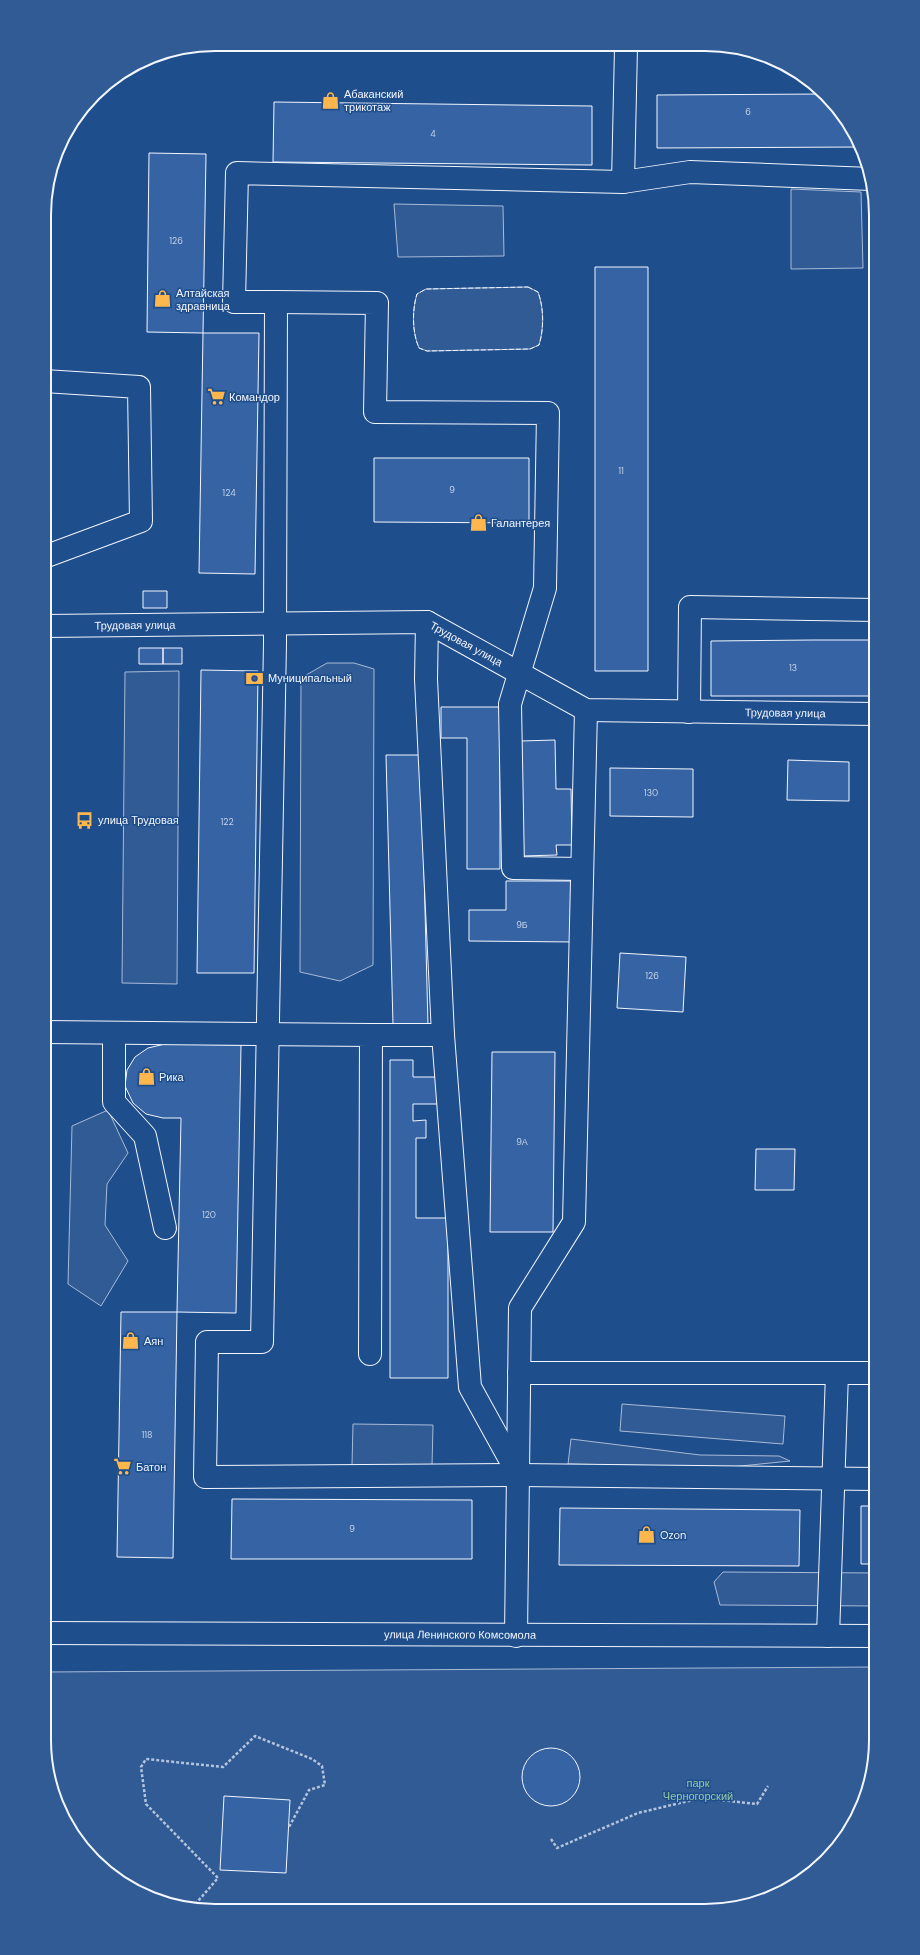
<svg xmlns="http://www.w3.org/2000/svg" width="920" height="1955" font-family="'DM Sans',sans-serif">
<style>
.green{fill:#305b95;stroke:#a8bbd7}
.building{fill:#3563a3;stroke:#f2f6ff}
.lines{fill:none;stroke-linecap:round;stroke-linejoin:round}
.minor-casing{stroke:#f2f6ff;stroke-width:24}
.path{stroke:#b3c4dc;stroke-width:2.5;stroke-dasharray:3 2;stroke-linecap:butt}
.minor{stroke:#1f4e8c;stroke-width:22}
.fence{stroke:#f2f6ff;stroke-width:1;stroke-dasharray:5 2;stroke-linecap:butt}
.labels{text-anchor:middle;stroke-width:3;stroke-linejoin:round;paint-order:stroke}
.number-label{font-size:9px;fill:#c3d1e8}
.poi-label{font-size:11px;fill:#f2f6ff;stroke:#1f4e8c;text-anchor:start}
.street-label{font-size:11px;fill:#f2f6ff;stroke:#1f4e8c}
.park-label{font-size:11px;fill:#97c8a6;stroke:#1f4e8c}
.rim{fill:none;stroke:#f2f6ff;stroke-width:2}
</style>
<rect width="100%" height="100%" fill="#1f4e8c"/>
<path class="green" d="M 791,189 L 861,192 L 863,268 L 791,269 Z
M 394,204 L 503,206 L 504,256 L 398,257 Z
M 528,287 L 538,292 C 544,308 544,329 539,345 L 530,349 L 427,351 L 419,348 C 412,332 412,310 417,294 L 426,289 Z
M 327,663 L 354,663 L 374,669 L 373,965 L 340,981 L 300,972 L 301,678 Z
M 179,671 L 177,984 L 122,983 L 125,672 Z
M 108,1110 L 128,1153 L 107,1184 L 105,1225 L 128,1261 L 101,1306 L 68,1284 L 72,1126 Z
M 622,1404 L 785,1416 L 783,1444 L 620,1431 Z
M 353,1424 L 433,1425 L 432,1466 L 352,1465 Z
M 571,1439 L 700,1455 L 779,1456 L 790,1461 L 731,1467 L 568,1464 Z
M 723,1572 L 876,1573 L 876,1606 L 720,1605 L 714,1582 Z
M 876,1667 L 876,1752 L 863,1806 L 834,1853 L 800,1882 L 750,1905 L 705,1911 L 182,1908 L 139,1894 L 102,1869 L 73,1835 L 50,1785 L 45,1748 L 44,1672 Z"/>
<path class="building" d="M 824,94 L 853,129 L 861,147 L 657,148 L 657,95 Z
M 274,102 L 592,106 L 592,165 L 273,162 Z
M 149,153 L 206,154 L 203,333 L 147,332 Z
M 595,267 L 648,267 L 648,671 L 595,671 Z
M 203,333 L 259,333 L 255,574 L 199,573 Z
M 374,458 L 529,458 L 529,523 L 374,522 Z
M 143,591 L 167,591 L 167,608 L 143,608 Z
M 813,640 L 876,640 L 876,696 L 711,696 L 711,641 Z
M 139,648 L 163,648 L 163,664 L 139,664 Z
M 163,648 L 182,648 L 182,664 L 163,664 Z
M 201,670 L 258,671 L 254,973 L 197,973 Z
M 441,707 L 500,707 L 500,869 L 467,869 L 467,738 L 441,738 Z
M 555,740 L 556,789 L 571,789 L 572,845 L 556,845 L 557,855 L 522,856 L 521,741 Z
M 386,755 L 421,755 L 428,1025 L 393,1025 Z
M 788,760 L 849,762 L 849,801 L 787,800 Z
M 610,768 L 693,769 L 693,817 L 610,816 Z
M 506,881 L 576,881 L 575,942 L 469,941 L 469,910 L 506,910 Z
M 620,953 L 686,957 L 683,1012 L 617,1008 Z
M 165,1044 L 241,1045 L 236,1313 L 177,1312 L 181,1118 L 163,1118 L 146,1114 L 133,1103 L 125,1086 L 127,1070 L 135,1057 L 148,1048 Z
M 492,1052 L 555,1052 L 553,1232 L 490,1232 Z
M 390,1060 L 413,1060 L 413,1077 L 439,1077 L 439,1104 L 413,1104 L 413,1121 L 426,1120 L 426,1138 L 416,1138 L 416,1218 L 448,1218 L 448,1378 L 390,1378 Z
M 756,1149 L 795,1149 L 794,1190 L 755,1190 Z
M 121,1312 L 177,1312 L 173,1558 L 117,1557 Z
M 232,1499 L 472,1500 L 472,1559 L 231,1559 Z
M 861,1506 L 876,1506 L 876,1564 L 861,1564 Z
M 560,1508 L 800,1510 L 799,1566 L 559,1565 Z
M522 1777a29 29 0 1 1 58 0a29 29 0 1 1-58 0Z
M 224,1796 L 290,1800 L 286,1873 L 220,1870 Z"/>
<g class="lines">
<defs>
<g id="minor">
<path d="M 626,47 L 623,182 L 690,172 L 871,179"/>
<path d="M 623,182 L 237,173 L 234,302 L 276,302 L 275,643 L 262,1342 L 207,1342 L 205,1477 L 519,1475 L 876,1479"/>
<path d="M 276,302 L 377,303 L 375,412 L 548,413 L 545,588 L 510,704 L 513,868 L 582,869"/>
<path d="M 44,557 L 141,521 L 139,387 L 44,381"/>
<path d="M 427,622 L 426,679 L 443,1035"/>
<path id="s1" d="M 44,626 L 427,622 L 586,710 L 876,714"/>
<path d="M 689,712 L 690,607 L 876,610"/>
<path d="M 44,1032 L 371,1035 L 370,1354"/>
<path d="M 114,1033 L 114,1102 L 145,1136 L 165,1228"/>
<path d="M 371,1035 L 443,1035 L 470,1387 L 518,1474"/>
<path d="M 519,1373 L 837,1373"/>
<path id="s2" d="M 44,1633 L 876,1636"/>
<path d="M 516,1636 L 520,1308 L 574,1222 L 586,710"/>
<path d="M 828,1636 L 837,1373 L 876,1373"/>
</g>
</defs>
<use href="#minor" class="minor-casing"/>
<path class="path" d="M 504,46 L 600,47
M 653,48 L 740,48
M 551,1839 L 557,1848 L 638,1813 L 701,1798 L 757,1804 L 768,1786
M 192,1908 L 218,1878 L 146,1804 L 141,1767 L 146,1759 L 223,1767 L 255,1736 L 312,1759 L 322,1766 L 325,1785 L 309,1790 L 289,1827"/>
<use href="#minor" class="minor"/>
<path class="fence" d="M 528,287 L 538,292 C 544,308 544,329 539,345 L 530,349 L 427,351 L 419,348 C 412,332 412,310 417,294 L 426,289 Z"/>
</g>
<defs>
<symbol id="shop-bare" viewBox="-9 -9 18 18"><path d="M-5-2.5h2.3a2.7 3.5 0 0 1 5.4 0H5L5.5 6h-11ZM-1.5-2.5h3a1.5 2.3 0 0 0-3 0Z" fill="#ffb74d" stroke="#1f4e8c" stroke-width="2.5" paint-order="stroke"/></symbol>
<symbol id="supermarket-bare" viewBox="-9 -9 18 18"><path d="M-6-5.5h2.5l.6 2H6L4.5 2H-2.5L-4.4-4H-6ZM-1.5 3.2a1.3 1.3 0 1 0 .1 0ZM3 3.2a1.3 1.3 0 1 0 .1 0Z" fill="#ffb74d" stroke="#1f4e8c" stroke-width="2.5" paint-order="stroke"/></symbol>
<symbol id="bank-bare" viewBox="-9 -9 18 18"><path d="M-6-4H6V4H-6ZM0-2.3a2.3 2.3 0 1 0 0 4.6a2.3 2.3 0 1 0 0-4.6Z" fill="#ffb74d" stroke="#1f4e8c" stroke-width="2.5" paint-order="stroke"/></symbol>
<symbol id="bus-bare" viewBox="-9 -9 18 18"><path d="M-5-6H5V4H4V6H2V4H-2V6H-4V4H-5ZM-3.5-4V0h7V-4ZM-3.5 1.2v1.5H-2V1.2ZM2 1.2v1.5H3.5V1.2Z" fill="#ffb74d" stroke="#1f4e8c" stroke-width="2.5" paint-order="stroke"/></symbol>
</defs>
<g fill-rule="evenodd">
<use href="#shop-bare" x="318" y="88" width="25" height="25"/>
<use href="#shop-bare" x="150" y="286" width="25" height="25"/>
<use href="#supermarket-bare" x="204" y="384" width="25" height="25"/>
<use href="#shop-bare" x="466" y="510" width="25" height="25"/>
<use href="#bank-bare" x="242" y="666" width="25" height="25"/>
<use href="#bus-bare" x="72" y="808" width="25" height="25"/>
<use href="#shop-bare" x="134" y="1064" width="25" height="25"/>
<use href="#shop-bare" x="118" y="1328" width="25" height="25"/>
<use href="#supermarket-bare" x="110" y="1454" width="25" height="25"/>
<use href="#shop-bare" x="634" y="1522" width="25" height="25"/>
</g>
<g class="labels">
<g class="number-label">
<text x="748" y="115">6</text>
<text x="433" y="137">4</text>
<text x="176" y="244">126</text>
<text x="621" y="474">11</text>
<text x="452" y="493">9</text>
<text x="229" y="496">124</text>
<text x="793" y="671">13</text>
<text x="651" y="796">130</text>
<text x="227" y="825">122</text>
<text x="522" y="928">9Б</text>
<text x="652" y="979">126</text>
<text x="522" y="1145">9А</text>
<text x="209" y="1218">120</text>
<text x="147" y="1438">118</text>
<text x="352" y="1532">9</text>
</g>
<g class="poi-label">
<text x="344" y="98">Абаканский<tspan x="344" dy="13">трикотаж</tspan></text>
<text x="176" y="297">Алтайская<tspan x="176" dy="13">здравница</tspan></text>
<text x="229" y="401">Командор</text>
<text x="491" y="527">Галантерея</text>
<text x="268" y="682">Муниципальный</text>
<text x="98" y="824">улица Трудовая</text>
<text x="159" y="1081">Рика</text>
<text x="144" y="1345">Аян</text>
<text x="136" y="1471">Батон</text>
<text x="660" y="1539">Ozon</text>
</g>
<g class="street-label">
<text dy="4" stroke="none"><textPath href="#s1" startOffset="91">Трудовая улица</textPath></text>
<text dy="4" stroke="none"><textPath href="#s1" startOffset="428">Трудовая улица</textPath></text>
<text dy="4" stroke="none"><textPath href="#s1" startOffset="764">Трудовая улица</textPath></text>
<text dy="4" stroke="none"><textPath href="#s2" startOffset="416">улица Ленинского Комсомола</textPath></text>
</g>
<g class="park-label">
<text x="698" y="1787">парк<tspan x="698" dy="13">Черногорский</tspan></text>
</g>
</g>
<path d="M0 0H920V1955H0ZM215 51H705A164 164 0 0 1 869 215V1740A164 164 0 0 1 705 1904H215A164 164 0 0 1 51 1740V215A164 164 0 0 1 215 51Z" fill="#305b95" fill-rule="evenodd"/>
<path class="rim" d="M215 51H705A164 164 0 0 1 869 215V1740A164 164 0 0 1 705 1904H215A164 164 0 0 1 51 1740V215A164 164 0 0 1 215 51Z"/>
</svg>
